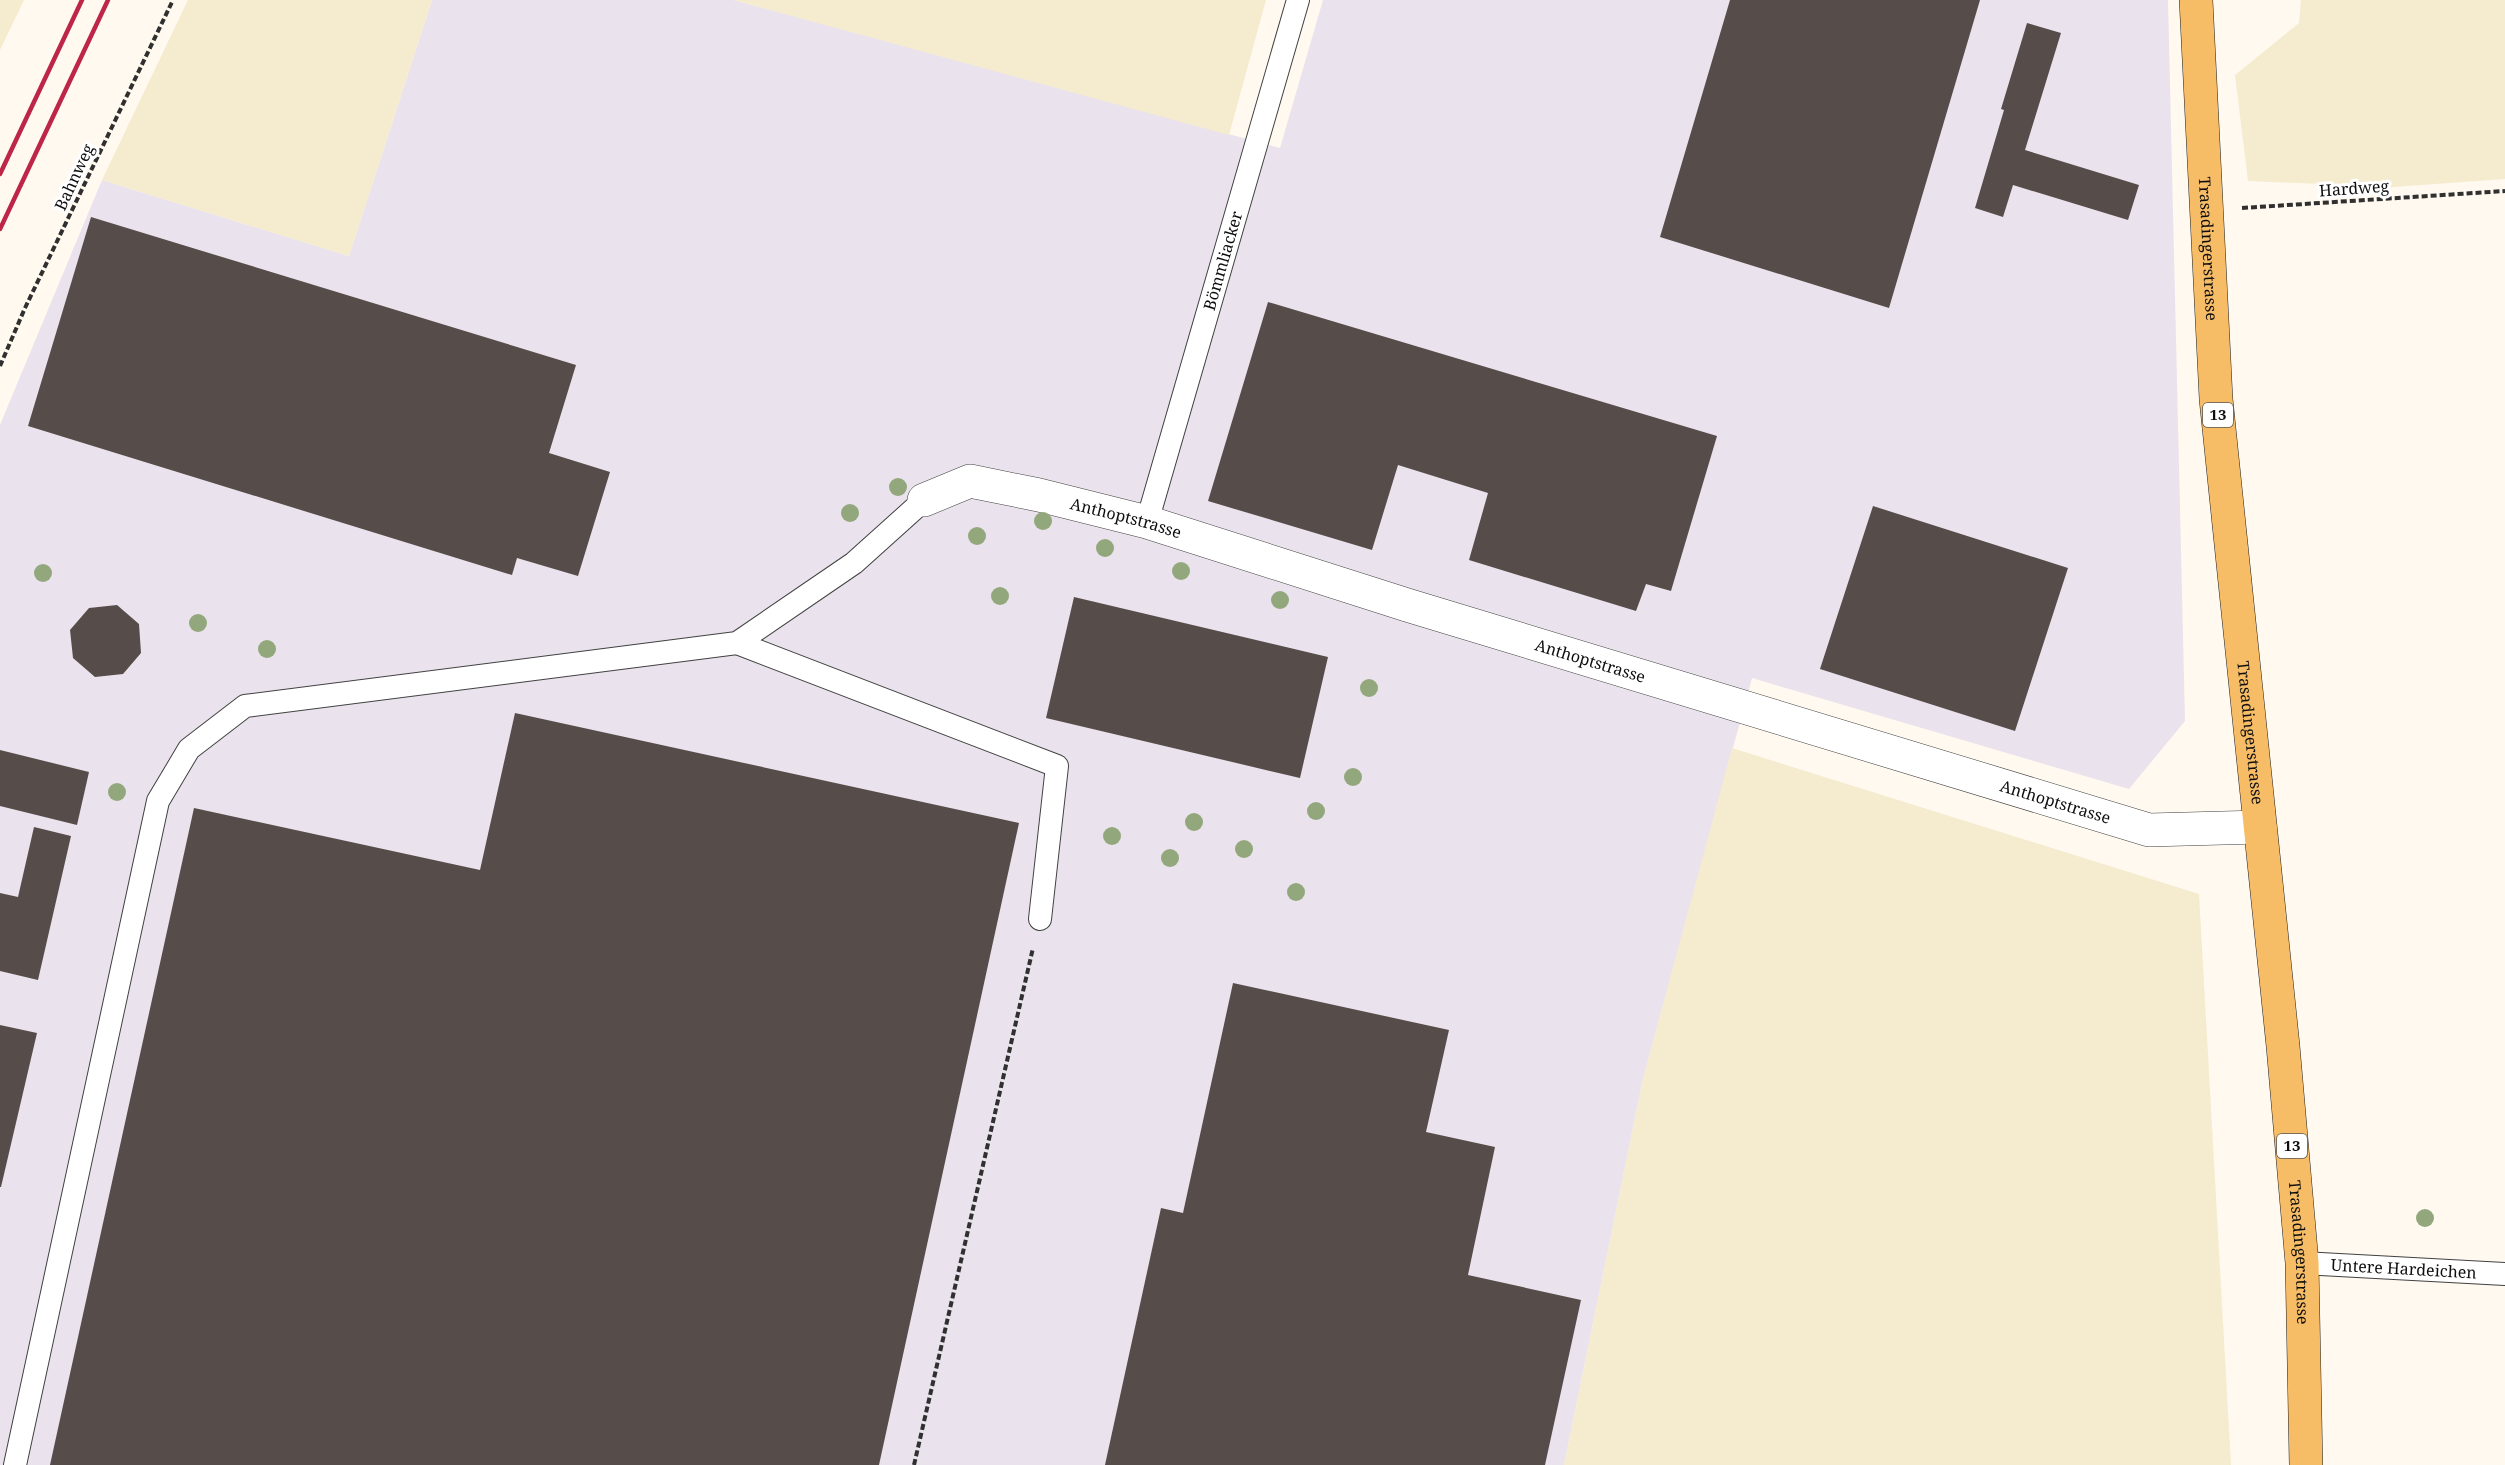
<svg xmlns="http://www.w3.org/2000/svg" width="2505" height="1465" font-family="'Noto Serif',serif">
<style>
.industrial{fill:#eae2ec}
.farmland{fill:#f5ebcf}
.building{fill:#564d4a}
.lines{fill:none;stroke-linecap:round;stroke-linejoin:round}
.lane-casing{stroke:#414141;stroke-width:24}
.street-casing{stroke:#414141;stroke-width:34}
.primary-casing{stroke:#1f1f1f;stroke-width:34}
.path{stroke:#303030;stroke-width:4;stroke-dasharray:6 3;stroke-linecap:butt}
.lane{stroke:#fff;stroke-width:22}
.street{stroke:#fff;stroke-width:33}
.primary{stroke:#f7bc66;stroke-width:33}
.rail{stroke:#bd2647;stroke-width:4.5}
.tree{fill:#92a87c}
.labels{text-anchor:middle;stroke-width:6;stroke-linejoin:round;paint-order:stroke}
.shield{fill:#fff;stroke:#565656;stroke-width:1.5}
.shield-label{font-size:15px;font-weight:bold;fill:#0e0e0e}
.street-label{font-size:16px;fill:#0e0e0e;stroke:#fff}
</style>
<rect width="100%" height="100%" fill="#fff9ef"/>
<path class="industrial" d="M 432,0 L 734,0 L 1280,148 L 1323,0 L 2168,0 L 2185,721 L 2129,789 L 1752,678 L 1643,1079 L 1564,1465 L 0,1465 L 0,425 L 102,180 L 349,256 Z"/>
<path class="farmland" d="M 0,0 L 24,0 L 0,50 Z
M 188,0 L 432,0 L 349,256 L 102,180 Z
M 734,0 L 1266,0 L 1229,135 Z
M 2301,0 L 2505,0 L 2505,179 L 2393,187 L 2248,181 L 2235,75 L 2299,23 Z
M 1732,748 L 2199,894 L 2231,1465 L 1564,1465 L 1643,1079 Z"/>
<path class="building" d="M 1730,0 L 1980,0 L 1889,308 L 1660,237 Z
M 2027,23 L 2061,33 L 2025,150 L 2139,185 L 2128,220 L 2013,185 L 2003,217 L 1975,208 L 2004,110 L 2001,109 Z
M 91,217 L 576,365 L 549,453 L 610,472 L 578,576 L 517,558 L 512,575 L 28,426 Z
M 1268,302 L 1717,436 L 1671,591 L 1646,584 L 1636,611 L 1469,560 L 1488,493 L 1398,465 L 1372,550 L 1208,501 Z
M 1873,506 L 2068,568 L 2015,731 L 1820,669 Z
M 1074,597 L 1328,657 L 1300,778 L 1046,718 Z
M 117,605 L 139,624 L 141,653 L 123,674 L 95,677 L 73,658 L 70,630 L 89,608 Z
M 515,713 L 1019,823 L 879,1465 L 50,1465 L 194,808 L 480,870 Z
M 0,750 L 89,772 L 77,825 L 0,806 Z
M 34,827 L 71,836 L 38,980 L 0,971 L 0,893 L 18,897 Z
M 1233,983 L 1449,1030 L 1426,1132 L 1495,1147 L 1468,1275 L 1581,1300 L 1545,1465 L 1105,1465 L 1161,1208 L 1183,1213 Z
M 0,1025 L 37,1033 L 1,1187 L 0,1187 Z"/>
<g class="lines">
<defs>
<g id="lane">
<path id="s1" d="M 1147,522 L 1298,0"/>
<path d="M 737,643 L 1057,766 L 1040,919"/>
<path id="s2" d="M 2302,1263 L 2505,1274"/>
<path d="M 15,1465 L 158,801 L 189,749 L 245,706 L 737,643 L 854,563 L 924,500"/>
</g>
<g id="street">
<path id="s3" d="M 924,500 L 970,481 L 1039,495 L 1147,522 L 1407,605 L 2149,830 L 2260,827"/>
</g>
<g id="primary">
<path id="s4" d="M 2196,0 L 2216,399 L 2283,1046 L 2302,1263 L 2306,1465"/>
</g>
</defs>
<use href="#lane" class="lane-casing"/>
<use href="#street" class="street-casing"/>
<use href="#primary" class="primary-casing"/>
<path class="path" d="M 2242,208 L 2505,191
M 0,366 L 25,308 L 173,0
M 914,1465 L 1033,948"/>
<use href="#lane" class="lane"/>
<use href="#street" class="street"/>
<use href="#primary" class="primary"/>
<path class="rail" d="M 0,174 L 82,0
M 0,229 L 108,0"/>
</g>
<g class="tree">
<circle cx="898" cy="487" r="9"/>
<circle cx="850" cy="513" r="9"/>
<circle cx="1043" cy="521" r="9"/>
<circle cx="977" cy="536" r="9"/>
<circle cx="1105" cy="548" r="9"/>
<circle cx="1181" cy="571" r="9"/>
<circle cx="43" cy="573" r="9"/>
<circle cx="1000" cy="596" r="9"/>
<circle cx="1280" cy="600" r="9"/>
<circle cx="198" cy="623" r="9"/>
<circle cx="267" cy="649" r="9"/>
<circle cx="1369" cy="688" r="9"/>
<circle cx="1353" cy="777" r="9"/>
<circle cx="117" cy="792" r="9"/>
<circle cx="1316" cy="811" r="9"/>
<circle cx="1194" cy="822" r="9"/>
<circle cx="1112" cy="836" r="9"/>
<circle cx="1244" cy="849" r="9"/>
<circle cx="1170" cy="858" r="9"/>
<circle cx="1296" cy="892" r="9"/>
<circle cx="2425" cy="1218" r="9"/>
</g>
<g class="labels">
<g class="shield">
<rect x="2203" y="403" width="30" height="24" rx="4.5"/>
<rect x="2277" y="1134" width="30" height="24" rx="4.5"/>
</g>
<g class="shield-label">
<text x="2218" y="420">13</text>
<text x="2292" y="1151">13</text>
</g>
<g class="street-label">
<text transform="translate(74 177) rotate(-65)" y="6">Bahnweg</text>
<text transform="translate(2354 188) rotate(-4)" y="6">Hardweg</text>
<text dy="6" stroke="none"><textPath href="#s4" startOffset="249">Trasadingerstrasse</textPath></text>
<text dy="6" stroke="none"><textPath href="#s1" startOffset="272">Bömmliacker</textPath></text>
<text dy="6" stroke="none"><textPath href="#s3" startOffset="210">Anthoptstrasse</textPath></text>
<text dy="6" stroke="none"><textPath href="#s3" startOffset="696">Anthoptstrasse</textPath></text>
<text dy="6" stroke="none"><textPath href="#s4" startOffset="735">Trasadingerstrasse</textPath></text>
<text dy="6" stroke="none"><textPath href="#s3" startOffset="1182">Anthoptstrasse</textPath></text>
<text dy="6" stroke="none"><textPath href="#s4" startOffset="1257">Trasadingerstrasse</textPath></text>
<text dy="6" stroke="none"><textPath href="#s2" startOffset="102">Untere Hardeichen</textPath></text>
</g>
</g>
</svg>
